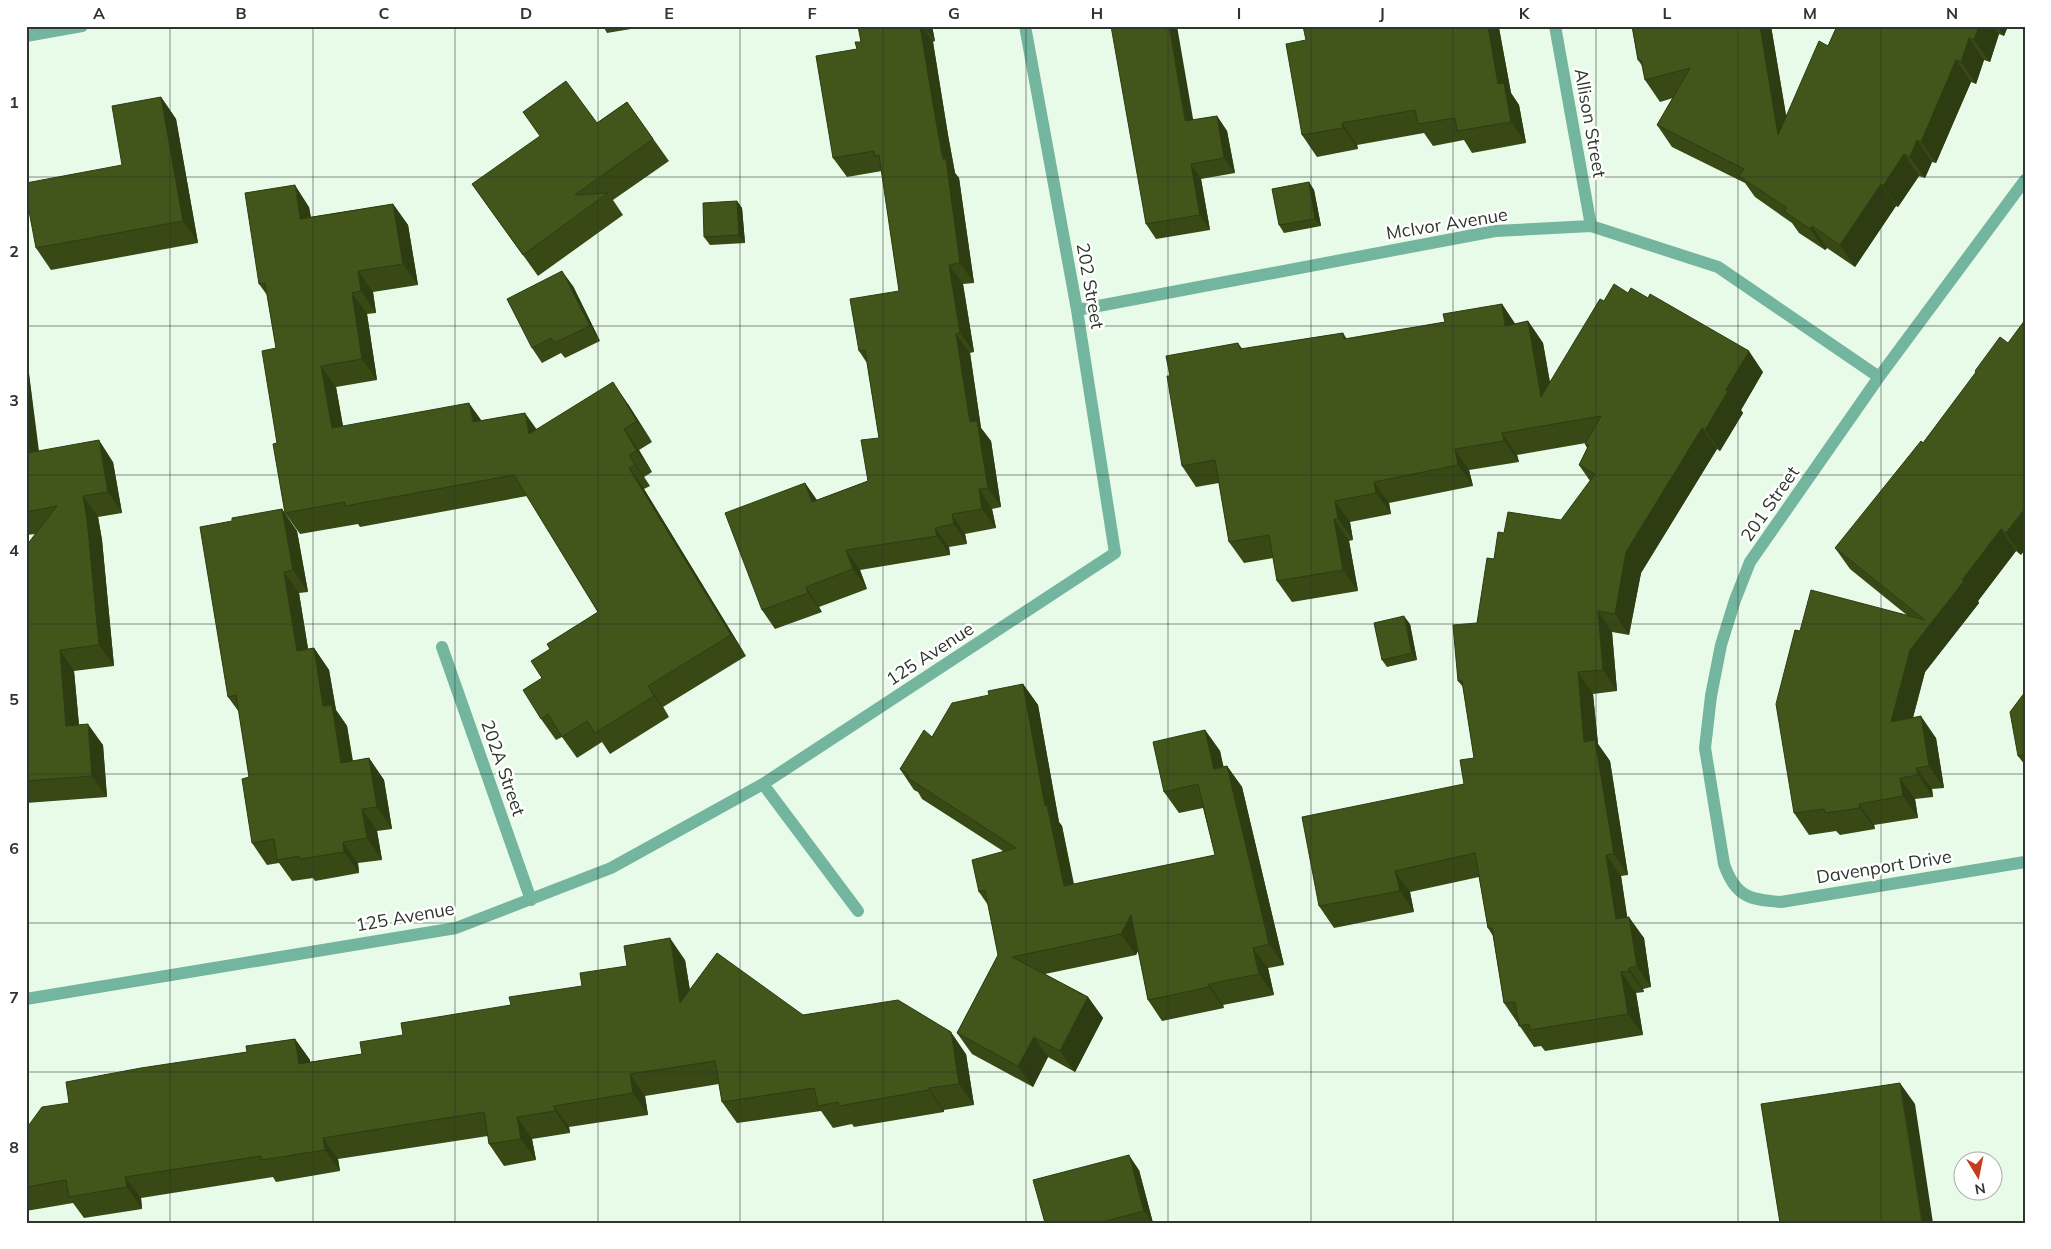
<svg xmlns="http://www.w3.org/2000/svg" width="2051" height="1249" font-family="Mulish,sans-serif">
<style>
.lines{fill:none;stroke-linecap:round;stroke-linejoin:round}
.minor{stroke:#73b59e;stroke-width:12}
.wall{fill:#394916}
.shaded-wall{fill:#2e3c12}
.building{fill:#42551a;stroke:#2e3c12}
.grid{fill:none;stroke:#2d352e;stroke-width:1;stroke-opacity:0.55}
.labels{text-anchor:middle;stroke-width:5;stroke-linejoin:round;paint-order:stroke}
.street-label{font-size:18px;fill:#2d352e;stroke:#fff}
.neatline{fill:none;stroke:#2d352e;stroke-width:2}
.grid-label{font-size:16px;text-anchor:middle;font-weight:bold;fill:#2d352e}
</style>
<rect width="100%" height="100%" fill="#e7fbe8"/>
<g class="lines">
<path class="minor" d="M 1555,26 L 1591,226
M 26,36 L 82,26
M 2025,180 L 1879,377 L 1750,562 L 1735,600 L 1721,645 L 1711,696 L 1705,748 L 1724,864 C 1735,896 1749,900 1781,902 L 2025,862
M 1077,310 L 1495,231 L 1591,226 L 1718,267 L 1879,377
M 442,647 L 531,900
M 763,784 L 858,911
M 26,999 L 456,928 L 611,868 L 763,784 L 1115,553 L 1077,310 L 1025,26"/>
</g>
<path class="wall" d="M 603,26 L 649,26 L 607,33 Z
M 858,26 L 932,26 L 935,41 L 933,42 L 948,135 L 955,173 L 959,178 L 974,283 L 963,284 L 974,352 L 970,353 L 981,428 L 991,441 L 1001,507 L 992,509 L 996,528 L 965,534 L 967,544 L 949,547 L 950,555 L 860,570 L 867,589 L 819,607 L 822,612 L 775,629 L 762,610 L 805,483 L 817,500 L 868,481 L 879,438 L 867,363 L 859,351 L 899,291 L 882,171 L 847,177 L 833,158 L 857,49 L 861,42 Z
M 1632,26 L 1771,26 L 1786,116 L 1828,46 L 1837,26 L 2008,26 L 2004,36 L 1999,34 L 1990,62 L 1984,60 L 1976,84 L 1971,82 L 1936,163 L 1932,162 L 1925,178 L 1919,176 L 1898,207 L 1896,206 L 1855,267 L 1827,248 L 1825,250 L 1799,233 L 1792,223 L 1755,197 L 1745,183 L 1672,147 L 1657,125 L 1673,98 L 1660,102 L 1645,80 L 1643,67 L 1638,60 Z
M 1499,28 L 1511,93 L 1519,105 L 1526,143 L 1472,153 L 1464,140 L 1433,146 L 1424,133 L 1357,145 L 1358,149 L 1317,157 L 1302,135 L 1306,40 Z
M 161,97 L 176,119 L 198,243 L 51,270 L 36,248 L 122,165 Z
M 627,102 L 669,161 L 613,200 L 623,215 L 538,276 L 472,184 L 597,123 Z
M 1217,116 L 1227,131 L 1235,173 L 1201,179 L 1210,230 L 1156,239 L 1146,224 L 1193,120 Z
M 1309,182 L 1314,190 L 1321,226 L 1284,233 L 1279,225 Z
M 737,201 L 742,208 L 745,243 L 710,245 L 704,237 Z
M 393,204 L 408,225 L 418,285 L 373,292 L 376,313 L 367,314 L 377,380 L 336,387 L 343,426 L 482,421 L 536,429 L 628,404 L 652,442 L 639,450 L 652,472 L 644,477 L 650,486 L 644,489 L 746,656 L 663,707 L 669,717 L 610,754 L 602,742 L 577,758 L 562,737 L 556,740 L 541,719 L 542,678 L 550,649 L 598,612 L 527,496 L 360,527 L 358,524 L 300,534 L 285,513 L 277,443 L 276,348 L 267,295 L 259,284 L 309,207 L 311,217 Z
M 573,286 L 600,341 L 565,358 L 561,353 L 542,363 L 532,348 Z
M 1628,293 L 1763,372 L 1741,410 L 1743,413 L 1720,451 L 1717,449 L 1641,573 L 1629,635 L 1612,632 L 1617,691 L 1593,694 L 1598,744 L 1610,761 L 1628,875 L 1621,876 L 1627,918 L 1644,938 L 1651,987 L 1643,989 L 1644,992 L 1636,993 L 1643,1035 L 1545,1051 L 1541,1046 L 1534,1047 L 1504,1003 L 1493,936 L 1488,928 L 1479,877 L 1410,892 L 1414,912 L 1334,928 L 1319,906 L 1464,784 L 1474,758 L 1463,687 L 1458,681 L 1477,623 L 1494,559 L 1504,533 L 1561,520 L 1590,481 L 1579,465 L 1587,448 L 1585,444 L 1586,443 L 1517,455 L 1519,462 L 1469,470 L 1473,486 L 1389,503 L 1391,514 L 1350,522 L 1353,540 L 1349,541 L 1358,591 L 1292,602 L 1277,581 L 1273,558 L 1244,563 L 1229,542 L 1219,483 L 1196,487 L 1182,466 L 1170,376 L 1243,349 L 1343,333 L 1347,339 L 1445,322 L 1502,304 L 1515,324 L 1528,321 L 1543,343 L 1550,382 L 1604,301 Z
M 2000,337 L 2021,555 L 2016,551 L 1978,601 L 1979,603 L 1925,672 L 1913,718 L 1936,738 L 1944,788 L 1932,789 L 1933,797 L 1915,799 L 1918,818 L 1874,825 L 1875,829 L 1840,835 L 1836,831 L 1809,835 L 1794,813 L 1800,631 L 1908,616 L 1850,569 L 1835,548 L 1923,443 L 1976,373 Z
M 26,350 L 39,451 L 113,462 L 122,513 L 98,517 L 102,540 L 114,666 L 74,671 L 79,725 L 103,745 L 107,797 L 26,803 L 26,546 L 36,534 L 26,535 Z
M 282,509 L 297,531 L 308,592 L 299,593 L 308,649 L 314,648 L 329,670 L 336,710 L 347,726 L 353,761 L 369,758 L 384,780 L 392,829 L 377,831 L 382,860 L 358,863 L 359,873 L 315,881 L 313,878 L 292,881 L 279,863 L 267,865 L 252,843 L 249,777 L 239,712 L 228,697 L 232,521 Z
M 1410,624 L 1417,660 L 1387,667 L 1382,660 Z
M 1023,684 L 1038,705 L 1059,822 L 1062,826 L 1074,884 L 1215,855 L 1203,808 L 1179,813 L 1164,792 L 1205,730 L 1220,751 L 1223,767 L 1227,766 L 1242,787 L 1284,965 L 1268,968 L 1274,995 L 1223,1005 L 1224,1008 L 1162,1021 L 1148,1000 L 1138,950 L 1136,955 L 1045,974 L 1088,997 L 1103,1018 L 1075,1072 L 1048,1057 L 1033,1087 L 972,1054 L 957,1033 L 998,955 L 988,905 L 979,892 L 1003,851 L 922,799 L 918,792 L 914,790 L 900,769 L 932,737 Z
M 2025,692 L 2025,765 L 2018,756 Z
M 685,960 L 690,990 L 803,1015 L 966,1054 L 974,1105 L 944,1110 L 944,1112 L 854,1127 L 852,1124 L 833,1128 L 821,1111 L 737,1123 L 722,1102 L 719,1084 L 645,1096 L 648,1115 L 569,1127 L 570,1133 L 532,1139 L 536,1160 L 504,1166 L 489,1144 L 488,1136 L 338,1159 L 340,1171 L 276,1182 L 273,1177 L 141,1198 L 142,1209 L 84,1218 L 73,1203 L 26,1211 L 26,1129 L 69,1103 L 295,1039 L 310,1060 L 310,1062 L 362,1054 L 403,1035 L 511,1005 Z
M 1139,1170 L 1153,1223 L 1045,1223 Z"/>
<path class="shaded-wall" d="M 920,26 L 922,26 L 933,42 L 948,135 L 955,173 L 959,178 L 974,283 L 960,263 L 943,159 L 935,116 Z
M 924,26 L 932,26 L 935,41 Z
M 1169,26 L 1177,26 L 1196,136 L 1185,121 Z
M 1488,26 L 1498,26 L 1499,28 L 1511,93 L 1519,105 L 1526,143 L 1511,122 L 1498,84 Z
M 1760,26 L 1771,26 L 1793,156 L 1778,135 Z
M 1979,26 L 1994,26 L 1999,34 L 1990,62 L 1974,40 Z
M 1997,26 L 2008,26 L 2004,36 Z
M 1969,38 L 1984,60 L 1976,84 L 1961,62 Z
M 1956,60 L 1971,82 L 1936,163 L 1921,142 Z
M 161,97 L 176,119 L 198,243 L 183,221 Z
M 1217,116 L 1227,131 L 1235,173 L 1224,158 Z
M 1342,123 L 1357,145 L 1358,149 L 1343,128 Z
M 1917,140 L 1932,162 L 1925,178 L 1910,157 Z
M 1904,154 L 1919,176 L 1898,207 L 1883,186 Z
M 1191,164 L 1201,179 L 1210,230 L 1200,215 Z
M 1309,182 L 1314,190 L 1321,226 L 1315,219 Z
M 1881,184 L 1896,206 L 1855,267 L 1840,245 Z
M 295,185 L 309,207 L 314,240 L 300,219 Z
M 737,201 L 742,208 L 745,243 L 739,235 Z
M 393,204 L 408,225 L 418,285 L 403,264 Z
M 1812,226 L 1827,248 L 1825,250 L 1810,229 Z
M 949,265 L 963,284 L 974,352 L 960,333 Z
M 358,271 L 373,292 L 376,313 L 361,291 Z
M 562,271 L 573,286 L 600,341 L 590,326 Z
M 352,293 L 367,314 L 377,380 L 362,359 Z
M 1502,304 L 1516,325 L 1505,326 Z
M 1528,321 L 1543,343 L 1556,418 L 1541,397 Z
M 956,334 L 970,353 L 981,428 L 991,441 L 1001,507 L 988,488 L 970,422 Z
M 1238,343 L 1253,364 L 1240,349 Z
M 26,350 L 41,474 L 27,453 Z
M 1749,351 L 1763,372 L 1741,410 L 1743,413 L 1720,451 L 1705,430 L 1726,390 Z
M 321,366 L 336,387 L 347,449 L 332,428 Z
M 613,382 L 628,404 L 652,442 L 637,421 Z
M 469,403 L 484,424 L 473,422 Z
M 525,413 L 540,434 L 529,434 Z
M 1702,428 L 1717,449 L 1641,573 L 1629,635 L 1615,614 L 1626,552 Z
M 624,429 L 639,450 L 652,472 L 637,451 Z
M 1502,433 L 1517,455 L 1519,462 L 1504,441 Z
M 99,440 L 113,462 L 122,513 L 108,492 Z
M 1455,449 L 1469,470 L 1473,486 L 1458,465 Z
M 629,455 L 644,477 L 650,486 L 635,465 Z
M 629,468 L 644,489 L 746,656 L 731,635 Z
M 1374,482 L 1389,503 L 1391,514 L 1376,493 Z
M 805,483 L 818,502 L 812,502 Z
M 979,489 L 992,509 L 996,528 L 982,509 Z
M 83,496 L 98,517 L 102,540 L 114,666 L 99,645 Z
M 1335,501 L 1350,522 L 1353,540 L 1338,519 Z
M 2025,508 L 2025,550 L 2021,555 L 2006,533 Z
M 282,509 L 297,531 L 308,592 L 293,570 Z
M 952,514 L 965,534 L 967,544 L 954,524 Z
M 1334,519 L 1349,541 L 1358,591 L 1343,570 Z
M 935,528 L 949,547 L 950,555 L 937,536 Z
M 2001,529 L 2016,551 L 1978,601 L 1979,603 L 1925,672 L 1906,743 L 1891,722 L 1910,650 Z
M 846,550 L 860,570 L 867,589 L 853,569 Z
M 284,572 L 299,593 L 312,673 L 297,651 Z
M 806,587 L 819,607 L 822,612 L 808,593 Z
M 1598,611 L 1612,632 L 1617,691 L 1603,670 Z
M 1404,616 L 1410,624 L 1417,660 L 1412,653 Z
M 314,648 L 329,670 L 336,710 L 347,726 L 356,784 L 341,763 L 323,706 Z
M 60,650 L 74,671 L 81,747 L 66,726 Z
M 1578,672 L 1593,694 L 1598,744 L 1610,761 L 1628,875 L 1614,854 L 1584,742 Z
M 1023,684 L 1038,705 L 1059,822 L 1062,826 L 1078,907 L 1064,886 L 1045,806 Z
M 648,686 L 663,707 L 669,717 L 654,696 Z
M 1921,716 L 1936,738 L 1944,788 L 1929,766 Z
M 88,724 L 103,745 L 107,797 L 92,776 Z
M 1205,730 L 1220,751 L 1229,790 L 1214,769 Z
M 369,758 L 384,780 L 392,829 L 377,807 Z
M 1227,766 L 1242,787 L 1284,965 L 1269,944 Z
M 1916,768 L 1932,789 L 1933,797 L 1918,775 Z
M 1900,778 L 1915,799 L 1918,818 L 1903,796 Z
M 1859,804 L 1874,825 L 1875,829 L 1860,808 Z
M 362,809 L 377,831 L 382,860 L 367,838 Z
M 343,842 L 358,863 L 359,873 L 344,852 Z
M 1606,855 L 1621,876 L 1631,941 L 1616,919 Z
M 1395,871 L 1410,892 L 1414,912 L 1400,891 Z
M 1131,915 L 1146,936 L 1136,955 L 1121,934 Z
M 1629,917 L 1644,938 L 1651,987 L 1637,966 Z
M 670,938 L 685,960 L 695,1024 L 680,1003 Z
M 1253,948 L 1268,968 L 1274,995 L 1259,974 Z
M 1629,968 L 1643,989 L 1644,992 L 1629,971 Z
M 1621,972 L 1636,993 L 1643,1035 L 1628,1014 Z
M 1209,984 L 1223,1005 L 1224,1008 L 1209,987 Z
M 1088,997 L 1103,1018 L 1075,1072 L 1060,1051 Z
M 951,1032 L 966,1054 L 974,1105 L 959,1084 Z
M 1034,1037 L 1048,1057 L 1033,1087 L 1018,1066 Z
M 295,1039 L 310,1060 L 314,1086 L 299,1064 Z
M 630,1074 L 645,1096 L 648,1115 L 633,1093 Z
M 1900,1083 L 1915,1104 L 1933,1223 L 1922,1223 Z
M 929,1088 L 944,1110 L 944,1112 L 929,1090 Z
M 554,1106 L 569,1127 L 570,1133 L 555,1111 Z
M 517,1117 L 532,1139 L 536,1160 L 521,1139 Z
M 323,1138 L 338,1159 L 340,1171 L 325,1150 Z
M 1129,1155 L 1139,1170 L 1153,1223 L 1152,1223 L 1144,1211 Z
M 125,1177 L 141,1198 L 142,1209 L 127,1187 Z"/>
<path class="building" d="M 858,26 L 920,26 L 935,116 L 943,159 L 946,159 L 960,263 L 949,265 L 960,333 L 956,334 L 970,422 L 977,421 L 988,488 L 979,489 L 982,509 L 952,514 L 954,524 L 935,528 L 937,536 L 846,550 L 853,569 L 806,587 L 808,593 L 762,610 L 725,513 L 805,483 L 812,502 L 868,481 L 861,440 L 879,438 L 865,350 L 859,351 L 850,299 L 899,291 L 879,155 L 875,156 L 874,151 L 833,158 L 816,56 L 857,49 L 855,42 L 861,42 Z
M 1111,26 L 1169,26 L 1185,121 L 1217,116 L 1224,158 L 1191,164 L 1200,215 L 1146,224 Z
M 1303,26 L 1488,26 L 1498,84 L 1504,83 L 1511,122 L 1457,131 L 1455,118 L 1418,124 L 1415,110 L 1342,123 L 1343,128 L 1302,135 L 1286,44 L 1306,40 Z
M 1632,26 L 1760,26 L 1778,135 L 1819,41 L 1828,46 L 1837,26 L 1979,26 L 1974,40 L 1969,38 L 1961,62 L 1956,60 L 1921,142 L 1917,140 L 1910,157 L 1904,154 L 1883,186 L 1881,184 L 1840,245 L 1812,226 L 1810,229 L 1784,211 L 1787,208 L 1739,176 L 1744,169 L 1657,125 L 1690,68 L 1645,80 L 1641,60 L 1638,60 Z
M 566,81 L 597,123 L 627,102 L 653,139 L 575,195 L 608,193 L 523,255 L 472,184 L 540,136 L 523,112 Z
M 161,97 L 183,221 L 36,248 L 26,195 L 26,183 L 122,165 L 112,106 Z
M 1309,182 L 1315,219 L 1279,225 L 1272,189 Z
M 295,185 L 300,219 L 393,204 L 403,264 L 358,271 L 361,291 L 352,293 L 362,359 L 321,366 L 332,428 L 469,403 L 473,422 L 525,413 L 529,434 L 613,382 L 637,421 L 624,429 L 637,451 L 629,455 L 635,465 L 629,468 L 731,635 L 648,686 L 654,696 L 595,733 L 587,721 L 562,737 L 548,714 L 541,719 L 523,690 L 542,678 L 531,661 L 550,649 L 547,644 L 598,612 L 514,475 L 345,506 L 345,502 L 285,513 L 273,444 L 277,443 L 262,351 L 276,348 L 265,283 L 259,284 L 245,193 Z
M 737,201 L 739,235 L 704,237 L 703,203 Z
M 562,271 L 590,326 L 554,343 L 551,338 L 532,348 L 507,299 Z
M 1614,284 L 1628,293 L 1631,288 L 1648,298 L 1650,294 L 1749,351 L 1726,390 L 1728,391 L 1705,430 L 1702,428 L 1626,552 L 1615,614 L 1598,611 L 1603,670 L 1578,672 L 1584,742 L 1595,740 L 1614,854 L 1606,855 L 1616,919 L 1629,917 L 1637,966 L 1629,968 L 1629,971 L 1621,972 L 1628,1014 L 1530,1030 L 1529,1024 L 1519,1026 L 1515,1002 L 1504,1003 L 1492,928 L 1488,928 L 1475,853 L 1395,871 L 1400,891 L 1319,906 L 1302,817 L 1464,784 L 1460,760 L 1474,758 L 1462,681 L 1458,681 L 1453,625 L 1477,623 L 1487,558 L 1494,559 L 1498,532 L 1504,533 L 1508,512 L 1561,520 L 1595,474 L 1579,465 L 1589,445 L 1585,444 L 1601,416 L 1502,433 L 1504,441 L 1455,449 L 1458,465 L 1374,482 L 1376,493 L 1335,501 L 1338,519 L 1334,519 L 1343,570 L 1277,581 L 1269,535 L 1229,542 L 1215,460 L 1182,466 L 1167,376 L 1170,376 L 1166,356 L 1238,343 L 1240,349 L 1343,333 L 1344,339 L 1445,322 L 1443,314 L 1502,304 L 1505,326 L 1528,321 L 1541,397 L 1600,299 L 1604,301 Z
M 2025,320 L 2025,508 L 2006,533 L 2001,529 L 1962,580 L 1964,581 L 1910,650 L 1891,722 L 1921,716 L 1929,766 L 1916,768 L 1918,775 L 1900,778 L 1903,796 L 1859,804 L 1860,808 L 1825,813 L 1824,809 L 1794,813 L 1776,704 L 1795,630 L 1800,631 L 1811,590 L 1925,620 L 1835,548 L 1921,441 L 1923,443 L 1976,372 L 1975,371 L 2000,337 L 2008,343 Z
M 99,440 L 108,492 L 83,496 L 87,519 L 99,645 L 60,650 L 66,726 L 88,724 L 92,776 L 26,781 L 26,546 L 57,506 L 26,512 L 26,450 L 27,453 Z
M 282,509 L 293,570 L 284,572 L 297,651 L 314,648 L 323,706 L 332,705 L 341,763 L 369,758 L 377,807 L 362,809 L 367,838 L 343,842 L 344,852 L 300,859 L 299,856 L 277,860 L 274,839 L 252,843 L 242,779 L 249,777 L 236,695 L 228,697 L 200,527 L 232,521 L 232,518 Z
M 1404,616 L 1412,653 L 1382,660 L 1374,623 Z
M 1023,684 L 1045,806 L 1047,805 L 1064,886 L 1215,855 L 1198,784 L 1164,792 L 1153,742 L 1205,730 L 1214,769 L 1227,766 L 1269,944 L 1253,948 L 1259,974 L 1209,984 L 1209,987 L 1148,1000 L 1131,915 L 1121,934 L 1012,957 L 1088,997 L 1060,1051 L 1034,1037 L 1018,1066 L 957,1033 L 998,955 L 985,890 L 979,892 L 972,860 L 1016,848 L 908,778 L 909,775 L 900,769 L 924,730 L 932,737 L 952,703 L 989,695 L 988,691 Z
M 2025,692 L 2025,755 L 2018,756 L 2010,712 Z
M 670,938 L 680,1003 L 717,953 L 803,1015 L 898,1000 L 951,1032 L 959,1084 L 929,1088 L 929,1090 L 839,1106 L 838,1102 L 818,1106 L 814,1088 L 722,1102 L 715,1061 L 630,1074 L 633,1093 L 554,1106 L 555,1111 L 517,1117 L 521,1139 L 489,1144 L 484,1112 L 323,1138 L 325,1150 L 261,1160 L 261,1156 L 125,1177 L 127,1187 L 69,1197 L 66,1180 L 26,1187 L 26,1129 L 42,1107 L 69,1103 L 66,1082 L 141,1068 L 247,1052 L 246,1046 L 295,1039 L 299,1064 L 362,1054 L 360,1042 L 403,1035 L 401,1023 L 511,1005 L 509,997 L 582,986 L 580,973 L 627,966 L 624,946 Z
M 1900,1083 L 1922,1223 L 1780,1223 L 1761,1104 Z
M 1129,1155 L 1144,1211 L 1098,1223 L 1045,1223 L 1033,1180 Z"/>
<path class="grid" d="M 170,26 L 170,1223M 313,26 L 313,1223M 455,26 L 455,1223M 598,26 L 598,1223M 740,26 L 740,1223M 883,26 L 883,1223M 1026,26 L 1026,1223M 1168,26 L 1168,1223M 1311,26 L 1311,1223M 1453,26 L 1453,1223M 1596,26 L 1596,1223M 1738,26 L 1738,1223M 1881,26 L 1881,1223M 26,177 L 2025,177M 26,326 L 2025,326M 26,475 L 2025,475M 26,624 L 2025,624M 26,774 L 2025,774M 26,923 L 2025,923M 26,1072 L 2025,1072"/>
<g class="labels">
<g class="street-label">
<text transform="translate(1590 123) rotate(80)" y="6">Allison Street</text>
<text transform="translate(1447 224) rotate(-9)" y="6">McIvor Avenue</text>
<text transform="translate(1090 286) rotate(80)" y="6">202 Street</text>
<text transform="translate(1770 504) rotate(-55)" y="6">201 Street</text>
<text transform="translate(930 654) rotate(-33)" y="6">125 Avenue</text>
<text transform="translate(503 768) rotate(71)" y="6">202A Street</text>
<text transform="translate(1884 867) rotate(-9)" y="6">Davenport Drive</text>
<text transform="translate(405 917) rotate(-10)" y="6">125 Avenue</text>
</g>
</g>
<rect width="2051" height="1249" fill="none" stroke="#ffffff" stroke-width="55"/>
<g transform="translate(1978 1176) rotate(170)"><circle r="24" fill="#ffffff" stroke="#abaeab"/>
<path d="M0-4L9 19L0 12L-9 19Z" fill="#c63c1d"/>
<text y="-8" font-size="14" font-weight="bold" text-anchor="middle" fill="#2d352e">N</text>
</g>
<rect x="28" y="28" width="1996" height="1194" class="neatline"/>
<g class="grid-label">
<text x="99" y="19">A</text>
<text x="241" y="19">B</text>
<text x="384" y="19">C</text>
<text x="526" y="19">D</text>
<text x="669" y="19">E</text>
<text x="812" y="19">F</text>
<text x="954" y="19">G</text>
<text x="1097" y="19">H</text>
<text x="1239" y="19">I</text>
<text x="1382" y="19">J</text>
<text x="1524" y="19">K</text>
<text x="1667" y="19">L</text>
<text x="1810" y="19">M</text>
<text x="1952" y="19">N</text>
<text x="14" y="108">1</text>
<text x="14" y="257">2</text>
<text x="14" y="406">3</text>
<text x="14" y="556">4</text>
<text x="14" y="705">5</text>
<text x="14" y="854">6</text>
<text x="14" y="1003">7</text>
<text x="14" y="1153">8</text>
</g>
</svg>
